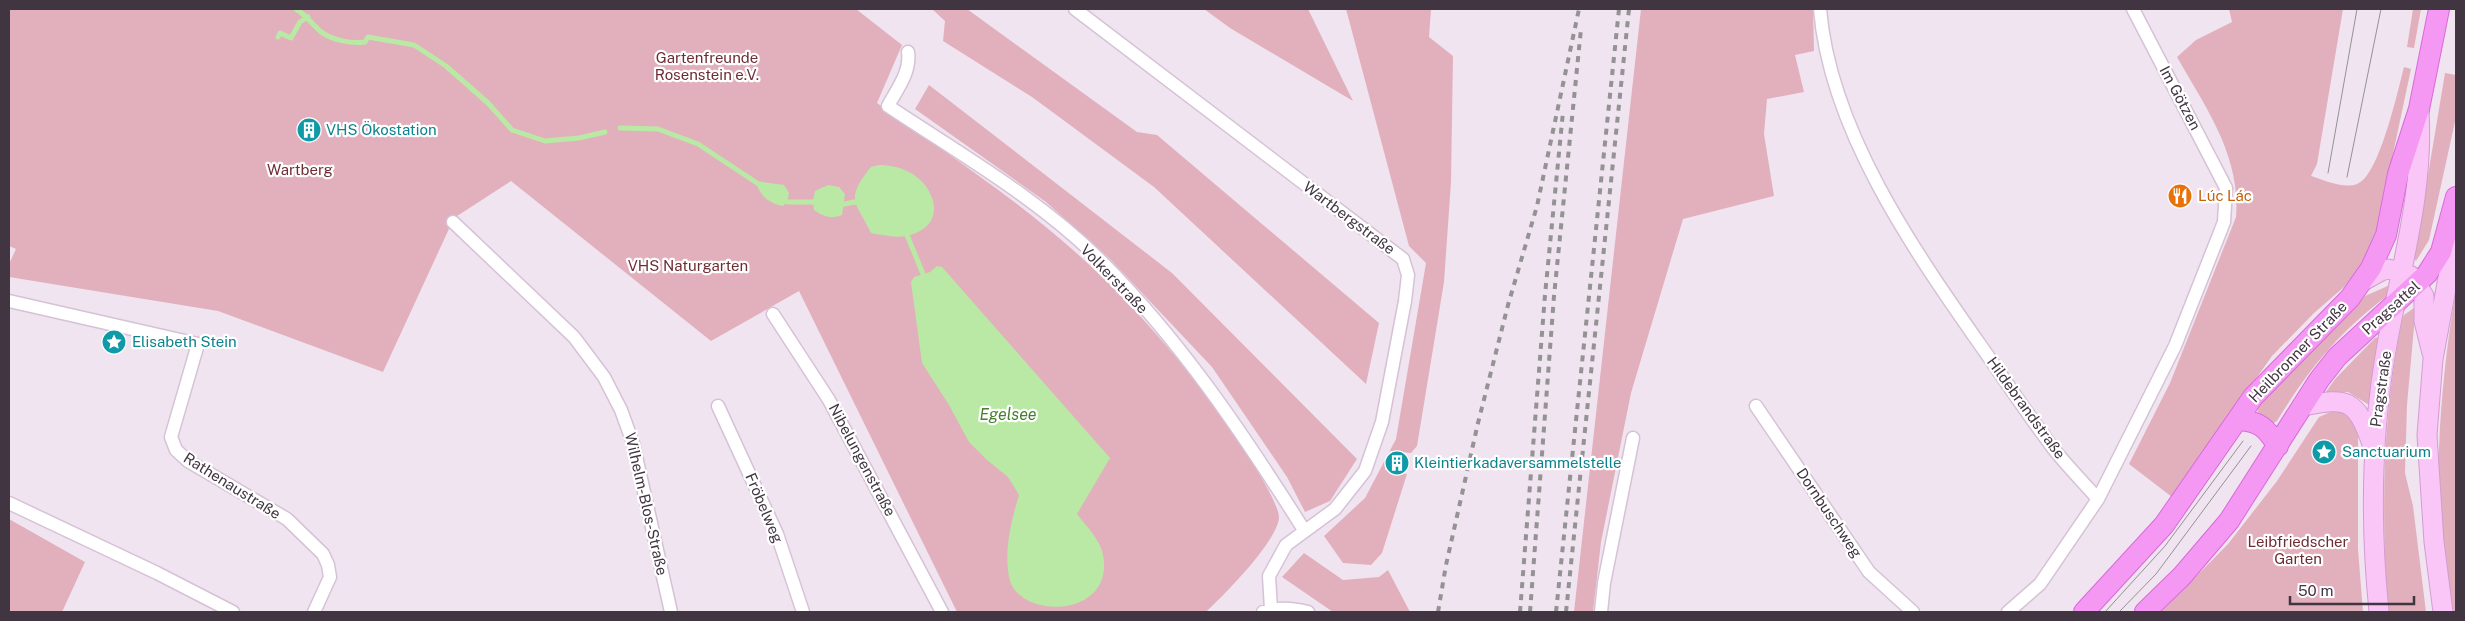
<svg xmlns="http://www.w3.org/2000/svg" width="2465" height="621" font-family="'Public Sans',sans-serif">
<style>
.green{fill:#e2b0bc}
.water{fill:#b9e9a4}
.lines{fill:none;stroke-linecap:round;stroke-linejoin:round}
.stream{stroke:#b9e9a4;stroke-width:5}
.street-casing{stroke:#d5c2d6;stroke-width:15}
.secondary-casing{stroke:#d39cd1;stroke-width:21}
.primary-casing{stroke:#d86ad9;stroke-width:22}
.street{stroke:#fff;stroke-width:12}
.secondary{stroke:#fac5f7;stroke-width:19}
.primary{stroke:#f598f4;stroke-width:20}
.tram{stroke:#939393;stroke-width:1}
.rail{stroke:#939393;stroke-width:4;stroke-dasharray:6 6;stroke-linecap:butt}
.labels{text-anchor:middle;stroke-width:4.5;stroke-linejoin:round;paint-order:stroke}
.park-label{font-size:15px;fill:#6e2d33;stroke:#fff}
.street-label{font-size:15px;fill:#413542;stroke:#fff}
.culture-label{font-size:15px;fill:#0d838f;stroke:#fff;text-anchor:start}
.food-label{font-size:15px;fill:#c56008;stroke:#fff;text-anchor:start}
.water-label{font-size:16px;font-style:italic;fill:#457f2e;stroke:#fff}
</style>
<rect width="100%" height="100%" fill="#f0e4f0"/>
<path class="green" d="M 9,9 L 856,9 L 902,45 L 877,103 C 930,142 985,178 1036,219 C 1117,283 1186,362 1243,448 C 1251,459 1280,506 1279,518 C 1276,543 1225,594 1206,612 L 957,612 L 799,291 L 711,341 L 511,181 L 454,218 L 383,372 L 218,311 L 9,277 L 9,264 L 16,249 L 9,246 Z
M 932,9 L 967,9 L 1137,132 L 1157,135 L 1379,323 L 1366,384 L 1154,187 L 1032,97 L 943,41 L 945,21 Z
M 1204,9 L 1308,9 L 1353,101 L 1230,28 Z
M 1346,9 L 1431,9 L 1429,37 L 1453,56 L 1451,182 L 1444,282 L 1417,446 L 1411,453 L 1390,451 L 1385,470 L 1407,474 L 1382,553 L 1371,565 L 1343,563 L 1324,536 L 1365,498 L 1396,439 L 1426,263 L 1409,246 Z
M 1641,9 L 1813,9 L 1814,51 L 1795,55 L 1804,92 L 1767,99 L 1764,134 L 1774,196 L 1683,219 L 1631,393 L 1601,542 L 1593,612 L 1574,612 Z
M 2229,9 L 2343,9 L 2317,164 L 2311,176 C 2324,180 2343,189 2357,184 C 2379,177 2398,90 2404,67 L 2411,69 L 2377,229 L 2370,249 L 2360,267 L 2344,287 L 2314,313 L 2272,356 L 2172,497 L 2129,464 L 2170,383 L 2236,217 C 2241,156 2206,108 2177,57 L 2196,40 L 2232,22 Z
M 2413,9 L 2421,9 L 2414,48 L 2407,47 Z
M 2445,73 L 2456,75 L 2456,117 L 2429,240 L 2416,261 L 2414,259 Z
M 929,85 L 1172,273 L 1357,459 L 1330,501 L 1305,512 L 1287,477 L 1212,367 L 1110,259 L 1046,202 L 915,109 Z
M 2390,285 L 2387,296 C 2338,333 2309,369 2277,421 L 2272,424 L 2258,413 L 2257,407 L 2271,389 L 2353,310 L 2365,296 Z
M 2456,290 L 2456,612 L 2453,612 C 2445,559 2437,503 2439,449 C 2441,395 2447,342 2456,290 Z
M 2414,308 L 2415,316 L 2407,405 L 2405,473 L 2413,506 L 2426,612 L 2388,612 C 2381,513 2382,418 2402,320 L 2404,315 Z
M 2379,337 L 2369,405 L 2348,392 L 2325,393 L 2336,378 L 2375,338 Z
M 2335,410 L 2347,413 L 2356,427 L 2358,437 L 2358,549 L 2363,612 L 2161,612 L 2228,544 L 2277,481 L 2319,417 Z
M 9,519 L 85,562 L 62,612 L 9,612 Z
M 1304,553 L 1343,580 L 1379,577 L 1388,570 L 1410,612 L 1333,612 L 1282,577 Z"/>
<path class="water" d="M 879,165 C 889,165 899,167 909,172 C 937,187 947,225 910,235 C 897,239 883,235 871,233 C 856,201 844,200 871,167 Z
M 755,181 L 784,185 L 789,193 L 787,202 L 783,206 C 768,203 760,195 755,181 Z
M 828,185 L 839,187 L 845,194 L 842,215 C 831,219 824,217 814,210 L 813,201 L 815,191 Z
M 937,266 L 942,267 L 1110,458 L 1077,514 C 1086,526 1100,539 1103,555 C 1115,616 1024,621 1010,581 C 1003,553 1011,522 1019,495 L 1008,477 L 987,460 L 969,442 L 949,405 L 922,363 L 911,282 L 914,277 L 930,272 Z"/>
<g class="lines">
<path class="stream" d="M 296,9 C 306,15 311,23 320,31 C 331,40 351,44 365,42 L 368,37 L 414,45 L 446,66 L 488,103 L 512,130 L 545,141 L 579,138 L 605,132
M 278,37 L 280,33 L 291,38 L 300,22 L 308,17
M 620,128 L 658,129 L 698,144 L 760,185
M 781,198 L 787,202 L 819,202
M 840,205 L 854,202 L 861,203
M 905,230 L 923,274"/>
<defs>
<path id="street" d="M 1075,9 L 1403,259 L 1408,275 L 1405,301 L 1382,422 L 1365,471 L 1335,509 L 1286,545 L 1269,576 L 1271,609
M 1820,9 C 1830,130 1913,249 1981,346 C 2005,380 2028,415 2053,448 C 2067,466 2083,482 2098,499
M 908,52 C 911,72 897,89 888,106 C 960,154 1039,199 1101,261 C 1181,341 1244,435 1304,530
M 453,222 L 574,337 L 604,377 L 621,410 L 633,443 L 671,612
M 9,301 L 198,344 L 171,437 L 176,450 L 188,461 L 287,519 L 323,554 L 328,565 L 330,577 L 314,612
M 773,314 L 829,400 L 942,612
M 718,406 L 777,534 L 803,612
M 1756,406 L 1869,572 L 1913,612
M 9,503 L 157,573 L 233,612
M 1263,612 C 1278,607 1293,608 1308,612
M 1601,612 L 1604,583 L 1633,438
M 2008,612 L 2040,584 L 2098,499 L 2175,346 L 2224,222 L 2226,188 L 2133,9"/>
<path id="secondary" d="M 2363,281 L 2381,271 L 2388,269 L 2403,272 L 2411,276 L 2424,296 L 2424,321 L 2432,353
M 2303,406 C 2348,397 2356,399 2372,444
M 2379,612 C 2370,523 2371,434 2387,345 C 2401,265 2424,193 2419,110
M 2443,612 L 2434,542 L 2427,435 L 2433,359 L 2455,240 L 2454,212"/>
<path id="primary" d="M 2238,420 C 2260,421 2266,428 2278,446
M 2084,612 L 2164,525 L 2253,397 L 2350,298 L 2371,268 L 2386,235 L 2398,174 L 2419,109 L 2439,9
M 2145,612 L 2182,576 L 2229,521 L 2319,380 L 2337,357 L 2427,274 L 2441,252 L 2456,197"/>
</defs>
<use href="#street" class="street-casing"/>
<use href="#secondary" class="secondary-casing"/>
<use href="#primary" class="primary-casing"/>
<use href="#street" class="street"/>
<use href="#secondary" class="secondary"/>
<use href="#primary" class="primary"/>
<path class="tram" d="M 2328,173 L 2357,9
M 2347,177 L 2381,9
M 2105,612 L 2165,546 L 2243,441
M 2119,612 L 2156,574 L 2251,446"/>
<path class="rail" d="M 1438,612 L 1446,565 L 1478,423 L 1508,305 L 1537,206 L 1579,9
M 1520,612 L 1545,295 L 1563,112
M 1530,612 L 1554,296 L 1581,29
M 1556,612 L 1619,9
M 1566,612 L 1629,9"/>
</g>
<defs>
<symbol id="building-disc" viewBox="-11 -11 22 22"><circle r="9.5" fill="#0f9aa8" stroke="#fff"/><path d="M-4-6H4V6H1V3H-1V6H-4ZM-2.5-4.3h1.7v1.8h-1.7ZM.8-4.3h1.7v1.8H.8ZM-2.5-1h1.7V.8h-1.7ZM.8-1h1.7V.8H.8Z" fill="#fff"/></symbol>
<symbol id="restaurant-disc" viewBox="-11 -11 22 22"><circle r="9.5" fill="#e8710a" stroke="#fff"/><path d="M-5-6h1v4h1v-4h1v4h1v-4h1v5L-1.5 .5V6h-2V.5L-5-1ZM5-6V6H3V1.5H1.5Q1.5-4 5-6Z" fill="#fff"/></symbol>
<symbol id="sight-disc" viewBox="-11 -11 22 22"><circle r="9.5" fill="#0f9aa8" stroke="#fff"/><path d="M0-6L1.8-2.2L6-1.7L2.9 1.2L3.7 5.4L0 3.3L-3.7 5.4L-2.9 1.2L-6-1.7L-1.8-2.2Z" fill="#fff"/></symbol>
</defs>
<g fill-rule="evenodd">
<use href="#building-disc" x="295" y="116" width="28" height="28"/>
<use href="#restaurant-disc" x="2166" y="182" width="28" height="28"/>
<use href="#sight-disc" x="100" y="328" width="28" height="28"/>
<use href="#sight-disc" x="2310" y="438" width="28" height="28"/>
<use href="#building-disc" x="1383" y="449" width="28" height="28"/>
</g>
<g class="labels">
<g class="park-label">
<text x="707" y="63">Gartenfreunde<tspan x="707" dy="17">Rosenstein e.V.</tspan></text>
<text x="300" y="175">Wartberg</text>
<text x="688" y="271">VHS Naturgarten</text>
<text x="2298" y="547">Leibfriedscher<tspan x="2298" dy="17">Garten</tspan></text>
</g>
<g class="street-label">
<text transform="translate(2180 98) rotate(62)" y="5">Im Götzen</text>
<text transform="translate(1349 218) rotate(37)" y="5">Wartbergstraße</text>
<text transform="translate(1114 279) rotate(46)" y="5">Volkerstraße</text>
<text transform="translate(2391 308) rotate(-42)" y="5">Pragsattel</text>
<text transform="translate(2298 352) rotate(-46)" y="5">Heilbronner Straße</text>
<text transform="translate(2381 389) rotate(-82)" y="5">Pragstraße</text>
<text transform="translate(2026 408) rotate(54)" y="5">Hildebrandstraße</text>
<text transform="translate(862 460) rotate(62)" y="5">Nibelungenstraße</text>
<text transform="translate(232 486) rotate(32)" y="5">Rathenaustraße</text>
<text transform="translate(646 504) rotate(77)" y="5">Wilhelm-Blos-Straße</text>
<text transform="translate(764 508) rotate(67)" y="5">Fröbelweg</text>
<text transform="translate(1829 513) rotate(56)" y="5">Dornbuschweg</text>
</g>
<g class="culture-label">
<text x="326" y="135">VHS Ökostation</text>
<text x="132" y="347">Elisabeth Stein</text>
<text x="2342" y="457">Sanctuarium</text>
<text x="1414" y="468">Kleintierkadaversammelstelle</text>
</g>
<g class="food-label">
<text x="2198" y="201">Lúc Lác</text>
</g>
<g class="water-label">
<text x="1008" y="420">Egelsee</text>
</g>
</g>
<rect width="2465" height="621" fill="none" stroke="#413542" stroke-width="20"/>
<path d="M2290 596v8h124v-8" fill="none" stroke="#413542" stroke-width="2.5"/>
<text x="2298" y="596" font-size="15" fill="#413542" stroke="#ffffff" stroke-width="4" paint-order="stroke">50 m</text>
</svg>
